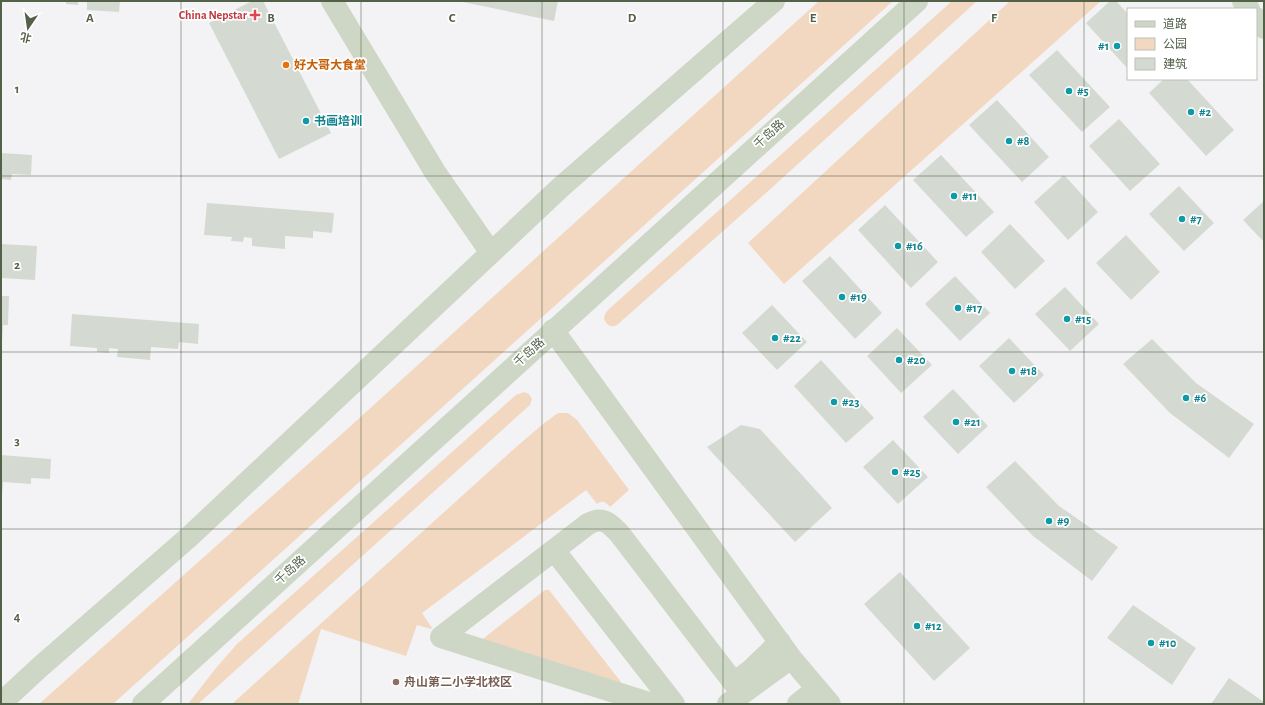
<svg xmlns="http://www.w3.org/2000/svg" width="1265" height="705" font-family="'Alegreya Sans','Noto Sans SC',sans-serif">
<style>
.green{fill:#f2d7c1}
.building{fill:#d4dad1}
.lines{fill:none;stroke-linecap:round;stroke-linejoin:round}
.minor{stroke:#ced7c6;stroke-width:22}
.grid{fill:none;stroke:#546149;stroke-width:1;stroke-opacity:0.55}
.health-dot{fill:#e0444e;stroke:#fff;stroke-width:1.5}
.culture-dot{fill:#0f9aa8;stroke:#fff;stroke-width:1.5}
.food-dot{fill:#e8710a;stroke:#fff;stroke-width:1.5}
.education-dot{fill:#8d6e63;stroke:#fff;stroke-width:1.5}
.labels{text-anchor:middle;stroke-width:3.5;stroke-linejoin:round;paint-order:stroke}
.health-label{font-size:12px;font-weight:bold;fill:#be3a42;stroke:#fff;text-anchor:end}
.culture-label{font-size:12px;font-weight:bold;fill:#0d838f;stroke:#fff;text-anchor:start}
.food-label{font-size:12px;font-weight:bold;fill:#c56008;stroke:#fff;text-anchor:start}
.street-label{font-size:12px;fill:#546149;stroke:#fff}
.education-label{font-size:12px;font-weight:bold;fill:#785e54;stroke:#fff;text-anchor:start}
.grid-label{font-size:13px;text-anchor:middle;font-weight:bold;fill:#546149;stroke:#fff;stroke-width:3.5;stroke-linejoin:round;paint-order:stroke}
</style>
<rect width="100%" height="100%" fill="#f3f3f5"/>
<path class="green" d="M 819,1 L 893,1 L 113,704 L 39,704 L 344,432 Z
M 952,1 L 977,1 L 766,193 L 617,325 C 610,328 607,325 604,319 L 605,314 L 608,310 Z
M 1010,1 L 1101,1 L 784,284 L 748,243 Z
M 524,392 L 529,394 L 532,399 L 530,405 L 198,704 L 188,704 L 216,668 L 237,644 L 516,395 Z
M 558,413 L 568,413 L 577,420 L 629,490 L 610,507 C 606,502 602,500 597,504 L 586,490 L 422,613 L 432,628 L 431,629 L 417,625 L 406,656 L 321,629 L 298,704 L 232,704 L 515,448 L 543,424 Z
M 545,590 L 549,590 L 621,682 L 615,687 L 479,644 L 484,638 Z"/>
<path class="building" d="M 66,1 L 78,1 L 78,5 L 66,4 Z
M 87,1 L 120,1 L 119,12 L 87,10 Z
M 252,1 L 263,1 L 331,133 L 279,159 L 209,23 Z
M 458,1 L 558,1 L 554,21 Z
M 1110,1 L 1116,1 L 1128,14 L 1128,69 L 1086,23 Z
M 1057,50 L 1110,107 L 1082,132 L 1029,75 Z
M 1164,79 L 1187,79 L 1234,130 L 1206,156 L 1149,93 Z
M 997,100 L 1049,157 L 1022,182 L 969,125 Z
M 1119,119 L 1160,164 L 1130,191 L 1089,146 Z
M 1,153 L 32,155 L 31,175 L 12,174 L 11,180 L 1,179 Z
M 941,155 L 994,212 L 966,237 L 913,180 Z
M 1064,175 L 1098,212 L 1068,240 L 1034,202 Z
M 1179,186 L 1214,223 L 1184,251 L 1149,214 Z
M 1264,201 L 1264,242 L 1243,220 Z
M 207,203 L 334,213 L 332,233 L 313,231 L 313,238 L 285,236 L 285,249 L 252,246 L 252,238 L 244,237 L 243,242 L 231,241 L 232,237 L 204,235 Z
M 885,205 L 938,262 L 911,288 L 858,230 Z
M 1010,224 L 1045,261 L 1015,289 L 981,252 Z
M 1126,235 L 1160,272 L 1131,300 L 1096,263 Z
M 1,244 L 37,246 L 35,280 L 1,278 Z
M 830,256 L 882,313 L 855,339 L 802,281 Z
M 955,276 L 990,313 L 960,341 L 925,304 Z
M 1065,287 L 1099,324 L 1070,351 L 1035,314 Z
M 1,296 L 9,296 L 8,325 L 3,325 L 2,343 L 1,343 Z
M 772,305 L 807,342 L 777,370 L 742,333 Z
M 72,314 L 199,324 L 198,344 L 179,342 L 178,349 L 151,347 L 150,360 L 117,357 L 118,349 L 109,348 L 109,353 L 97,352 L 97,348 L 70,346 Z
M 897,328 L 932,365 L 901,393 L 867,356 Z
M 1009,338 L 1044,375 L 1014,403 L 979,366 Z
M 1152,339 L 1196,383 L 1254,424 L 1229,458 L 1170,413 L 1123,364 Z
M 821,360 L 874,418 L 846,443 L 794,386 Z
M 953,389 L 988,426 L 958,454 L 923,417 Z
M 741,425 L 760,429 L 832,508 L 795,542 L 707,447 Z
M 893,440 L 928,477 L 898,504 L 863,467 Z
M 1,455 L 51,459 L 50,479 L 31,478 L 31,484 L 3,482 L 2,496 L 1,495 Z
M 1015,461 L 1059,506 L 1118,547 L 1092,581 L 1033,536 L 986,487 Z
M 900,572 L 970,648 L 934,681 L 864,604 Z
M 1133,605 L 1196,648 L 1172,685 L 1107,638 Z
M 1229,678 L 1264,702 L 1264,704 L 1211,704 Z"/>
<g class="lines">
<path class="minor" d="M 332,1 L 435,172 L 491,253
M 1243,1 L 1249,9
M 1256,18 L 1264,28
M 553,330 L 791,658 L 830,704
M 554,550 L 674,704
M 1,703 L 40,667 L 189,537 L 561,187 L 774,1
M 143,704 L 917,1
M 652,704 L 441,637 L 588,524 C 603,516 609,523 619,533 L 734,683 L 751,670 L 780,642
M 728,704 L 791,658
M 798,704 L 817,689"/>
</g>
<path class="grid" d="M 181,1 L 181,704M 361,1 L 361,704M 542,1 L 542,704M 723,1 L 723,704M 904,1 L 904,704M 1084,1 L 1084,704M 1,176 L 1264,176M 1,352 L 1264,352M 1,529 L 1264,529"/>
<path class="health-dot" d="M253 9h4v4h4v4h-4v4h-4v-4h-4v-4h4z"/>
<g class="culture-dot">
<circle cx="1117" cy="46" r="4"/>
<circle cx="1069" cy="91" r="4"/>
<circle cx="1191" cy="112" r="4"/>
<circle cx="306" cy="121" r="4"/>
<circle cx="1009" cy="141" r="4"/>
<circle cx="954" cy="196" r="4"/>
<circle cx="1182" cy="219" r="4"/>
<circle cx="898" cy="246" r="4"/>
<circle cx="842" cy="297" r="4"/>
<circle cx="958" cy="308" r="4"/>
<circle cx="1067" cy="319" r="4"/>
<circle cx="775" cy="338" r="4"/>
<circle cx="899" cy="360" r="4"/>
<circle cx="1012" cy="371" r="4"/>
<circle cx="1186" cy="398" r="4"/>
<circle cx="834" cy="402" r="4"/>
<circle cx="956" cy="422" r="4"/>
<circle cx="895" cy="472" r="4"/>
<circle cx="1049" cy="521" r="4"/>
<circle cx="917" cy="626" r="4"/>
<circle cx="1151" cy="643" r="4"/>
</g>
<circle class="food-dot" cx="286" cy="65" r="4"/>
<circle class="education-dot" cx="396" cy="682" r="4"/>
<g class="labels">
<g class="health-label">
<text x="247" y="19">China Nepstar</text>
</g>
<g class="culture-label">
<text x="1109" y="50" text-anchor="end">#1</text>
<text x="1077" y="95">#5</text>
<text x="1199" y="116">#2</text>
<text x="314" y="125">书画培训</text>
<text x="1017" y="145">#8</text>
<text x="962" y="200">#11</text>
<text x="1190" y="223">#7</text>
<text x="906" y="250">#16</text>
<text x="850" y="301">#19</text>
<text x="966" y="312">#17</text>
<text x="1075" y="323">#15</text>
<text x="783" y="342">#22</text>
<text x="907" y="364">#20</text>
<text x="1020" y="375">#18</text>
<text x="1194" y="402">#6</text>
<text x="842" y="406">#23</text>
<text x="964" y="426">#21</text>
<text x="903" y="476">#25</text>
<text x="1057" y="525">#9</text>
<text x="925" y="630">#12</text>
<text x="1159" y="647">#10</text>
</g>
<g class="food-label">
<text x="294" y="69">好大哥大食堂</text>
</g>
<g class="street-label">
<text transform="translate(769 134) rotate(-42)" y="4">千岛路</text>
<text transform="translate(529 352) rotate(-42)" y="4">千岛路</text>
<text transform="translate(290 570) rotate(-42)" y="4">千岛路</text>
</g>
<g class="education-label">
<text x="404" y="686">舟山第二小学北校区</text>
</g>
</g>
<g class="grid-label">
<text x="90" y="22">A</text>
<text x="271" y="22">B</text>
<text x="452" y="22">C</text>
<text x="632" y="22">D</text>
<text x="813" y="22">E</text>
<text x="994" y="22">F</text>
<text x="17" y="93">1</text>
<text x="17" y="269">2</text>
<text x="17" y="445">3</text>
<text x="17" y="621">4</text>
</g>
<rect width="1265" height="705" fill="none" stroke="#546149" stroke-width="4"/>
<rect x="1127" y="8" width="130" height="72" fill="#ffffff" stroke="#bbc0b6"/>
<rect x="1135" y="21" width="20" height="6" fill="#ced7c6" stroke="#bbc0b6"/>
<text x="1163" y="28" font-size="12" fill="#546149">道路</text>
<rect x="1135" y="38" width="20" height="12" fill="#f2d7c1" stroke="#bbc0b6"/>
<text x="1163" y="48" font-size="12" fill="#546149">公园</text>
<rect x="1135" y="58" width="20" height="12" fill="#d4dad1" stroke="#bbc0b6"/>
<text x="1163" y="68" font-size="12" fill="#546149">建筑</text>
<g transform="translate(28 28) rotate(193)" stroke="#ffffff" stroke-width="3" paint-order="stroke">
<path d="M0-3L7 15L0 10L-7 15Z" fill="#546149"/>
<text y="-6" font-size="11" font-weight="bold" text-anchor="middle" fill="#546149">北</text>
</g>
</svg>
